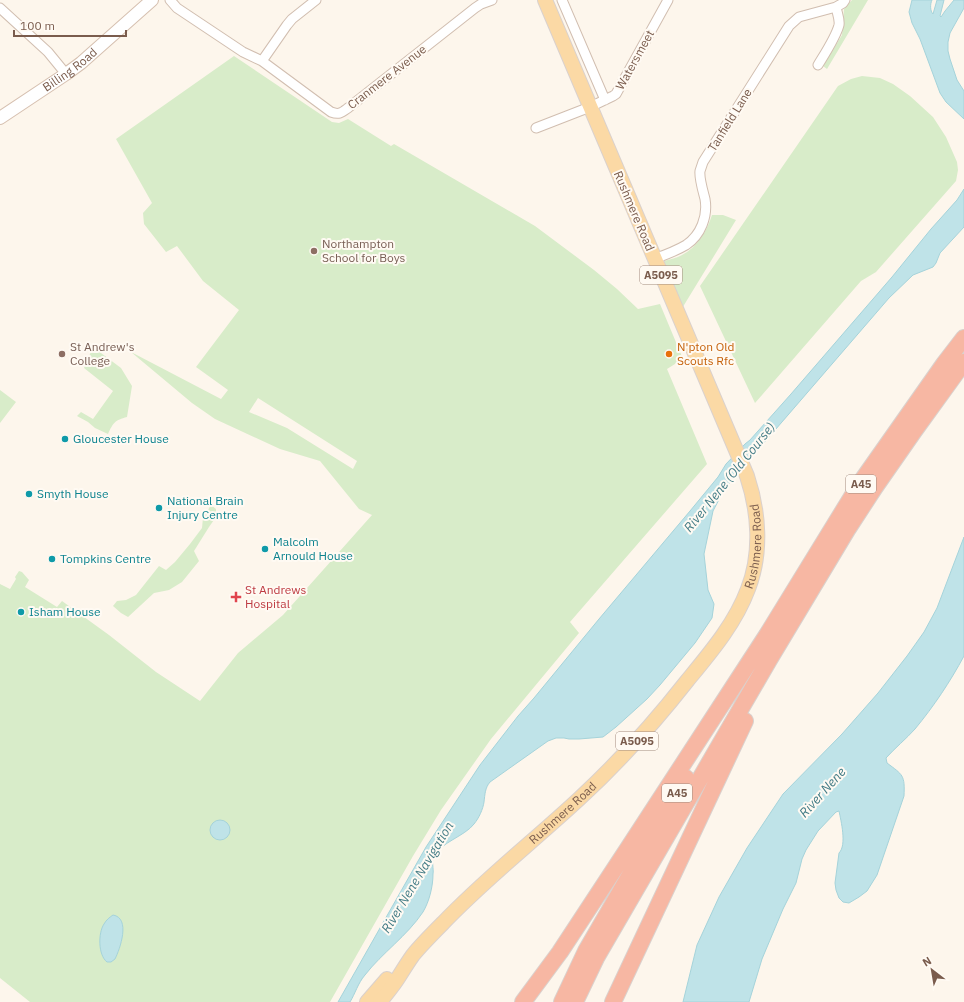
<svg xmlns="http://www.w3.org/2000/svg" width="964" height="1002" font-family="'IBM Plex Sans',sans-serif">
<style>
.green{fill:#d8ecc9;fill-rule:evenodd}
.water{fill:#bfe3e8;stroke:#a5d3da}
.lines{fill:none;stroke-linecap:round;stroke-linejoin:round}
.street-casing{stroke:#d1beb0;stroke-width:11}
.secondary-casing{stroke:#d6c0b0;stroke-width:14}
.primary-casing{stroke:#dad1cd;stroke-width:16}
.highway-casing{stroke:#dad1cd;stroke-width:18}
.street{stroke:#fff;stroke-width:9}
.secondary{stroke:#fff;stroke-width:12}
.primary{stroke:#fbd9a5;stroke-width:14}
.highway{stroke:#f7b7a3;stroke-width:16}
.education-dot{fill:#8d6e63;stroke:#fffaf3;stroke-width:1.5}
.food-dot{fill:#e8710a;stroke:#fffaf3;stroke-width:1.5}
.culture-dot{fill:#0f9aa8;stroke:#fffaf3;stroke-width:1.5}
.health-dot{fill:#e0444e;stroke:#fffaf3;stroke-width:1.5}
.labels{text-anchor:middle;stroke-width:4;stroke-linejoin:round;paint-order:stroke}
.shield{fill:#fffaf3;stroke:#a28b7f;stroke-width:1}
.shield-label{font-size:11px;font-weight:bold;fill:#7a5c4d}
.street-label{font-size:12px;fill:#7a5c4d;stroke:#fffaf3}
.education-label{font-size:12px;fill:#785e54;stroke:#fffaf3;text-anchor:start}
.food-label{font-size:12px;fill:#c56008;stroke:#fffaf3;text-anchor:start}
.culture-label{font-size:12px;fill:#0d838f;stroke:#fffaf3;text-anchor:start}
.health-label{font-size:12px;fill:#be3a42;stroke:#fffaf3;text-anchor:start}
.water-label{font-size:13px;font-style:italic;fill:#437c86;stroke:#fffaf3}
</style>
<rect width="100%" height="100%" fill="#fdf6ec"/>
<path class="green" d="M 852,0 L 868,0 L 827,69 L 823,66 L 842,35 L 844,9 Z
M 234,56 L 332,122 L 339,123 L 348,119 L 391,146 L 394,144 L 535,226 L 594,270 L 617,289 L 638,309 L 660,304 L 683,359 L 667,369 L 707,464 L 570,622 L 579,633 L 491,739 L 441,810 L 413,856 L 330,1002 L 30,1002 L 0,978 L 0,584 L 10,589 L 16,579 L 15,577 L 19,571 L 22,572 L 29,580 L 25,587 L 57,607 L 62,601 L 109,635 L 156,672 L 200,701 L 238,653 L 283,615 L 372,515 L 359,509 L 320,461 L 280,449 L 215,419 L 192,403 L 131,352 L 221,399 L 228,390 L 196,367 L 239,310 L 203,281 L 177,246 L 166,252 L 144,224 L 143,213 L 152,203 L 116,139 ZM 258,398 L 357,461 L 353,469 L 287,428 L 249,412 Z
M 862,76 L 880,78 L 893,84 L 910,96 L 933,117 L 946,137 L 957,162 L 958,170 L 956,181 L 876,272 L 861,281 L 755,403 L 700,286 L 838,86 L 851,79 Z
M 712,215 L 723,215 L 736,220 L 681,310 L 664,261 C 670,259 677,258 682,255 C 697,247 707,231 712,215 Z
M 93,347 L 121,368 L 132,386 L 127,417 C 115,420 113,423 108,434 L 95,428 L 88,422 L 77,416 L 81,412 L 93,419 L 113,391 L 84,368 Z
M 0,390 L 16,402 L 0,423 Z
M 211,505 L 216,509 L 216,517 L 209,527 L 194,551 L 199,561 L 182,582 L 169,590 L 154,593 L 128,617 L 121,613 L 113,606 L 117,601 L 126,600 L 136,595 L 159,566 L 166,570 L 175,562 L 190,544 L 202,528 L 203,518 Z"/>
<path class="water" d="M 912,0 L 932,0 C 930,4 930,11 933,14 L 937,0 L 944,0 L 940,16 L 941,17 L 945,11 L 954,0 L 964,0 L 964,8 L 950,33 L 948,42 L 948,51 L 950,59 L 957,80 L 964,91 L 964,119 L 946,102 L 940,93 L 920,39 L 912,23 L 909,12 Z
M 964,189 L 964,227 L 940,253 L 936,263 L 933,267 L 913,275 L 889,298 L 725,488 L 713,511 L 704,554 L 708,590 L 714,604 L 712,618 L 695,643 L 660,685 L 647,699 L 616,727 L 603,737 L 579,739 L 569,739 L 564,738 L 556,738 L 548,741 L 490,782 C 485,788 485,794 484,802 C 483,809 479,818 474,824 C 465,836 440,843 434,856 C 431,861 434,869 433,874 C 433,887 429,902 423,912 C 407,936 382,953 365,975 C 358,983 355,994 350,1002 L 338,1002 L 426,847 L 480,765 L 518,716 L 534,698 L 599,619 L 690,511 L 718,477 L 726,464 L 745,444 L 750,440 L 791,394 L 892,277 L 931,229 L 957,200 Z
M 964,537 L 964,656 C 950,682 934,706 915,729 C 906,739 895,748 886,758 L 887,763 C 903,775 905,775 904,796 L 877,875 L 867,891 L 859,897 L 849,903 L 843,902 L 839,898 L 836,890 L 835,883 L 839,853 C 847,845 841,821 839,811 L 836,812 L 818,831 L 806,850 L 802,859 L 796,883 L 783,909 L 762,959 L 749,1002 L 683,1002 L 697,945 L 719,897 L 747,848 L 783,794 L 842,734 L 878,693 L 907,656 L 924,632 L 937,608 Z
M210 830a10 10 0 1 1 20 0a10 10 0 1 1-20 0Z
M 113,915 C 131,918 120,949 115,959 L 111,962 L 107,962 C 98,955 98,933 104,924 C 106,920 110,917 113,915 Z"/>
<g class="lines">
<defs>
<path id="street" d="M 170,0 L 177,8 L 243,52 L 262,61 L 331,112 C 339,115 341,113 348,108 L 475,8 L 481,4 L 492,0
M 562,0 L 605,100
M 0,8 L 48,52 L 66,74
M 262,61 L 287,25 L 292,19 L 316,0
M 818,65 C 824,55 836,37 839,25 C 840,19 837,13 836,7
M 536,128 L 590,107 L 613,96 L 616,94 L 668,0
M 654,259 C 665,255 676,251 686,245 C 701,235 708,216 705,199 C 703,191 699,178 700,171 C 701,168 702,165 703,162 L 789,26 L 799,17 L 836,7 L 843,3 L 845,0"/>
<g id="secondary">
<path id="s1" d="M 0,118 L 66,74 L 81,63 L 152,0"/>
</g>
<g id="primary">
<path d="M 367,1002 L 387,979"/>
<path id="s2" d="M 380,1002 C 386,994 393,986 398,978 C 403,970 408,962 413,955 C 422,944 433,933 443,923 C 486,878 535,840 580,798 C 619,762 654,723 687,681 C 710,653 735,624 748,589 C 762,553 759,512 747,476 L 545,0"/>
</g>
<path id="highway" d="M 523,1002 L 560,952 L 629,847 L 767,635 L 861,482 L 944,364 L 964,338
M 562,1002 L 586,951 L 686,778
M 575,1002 L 596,958 L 769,660 L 847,530 L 875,487 L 914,431 L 964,362
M 613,1002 L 745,721"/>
</defs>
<use href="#street" class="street-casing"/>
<use href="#secondary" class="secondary-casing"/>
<use href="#primary" class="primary-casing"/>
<use href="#highway" class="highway-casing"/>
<use href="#street" class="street"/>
<use href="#secondary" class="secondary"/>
<use href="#primary" class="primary"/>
<use href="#highway" class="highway"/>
</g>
<g class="education-dot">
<circle cx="314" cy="251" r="4"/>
<circle cx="62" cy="354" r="4"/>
</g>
<circle class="food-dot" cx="669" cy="354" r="4"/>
<g class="culture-dot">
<circle cx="65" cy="439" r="4"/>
<circle cx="29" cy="494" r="4"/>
<circle cx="159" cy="508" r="4"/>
<circle cx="265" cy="549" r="4"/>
<circle cx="52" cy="559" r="4"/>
<circle cx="21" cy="612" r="4"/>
</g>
<path class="health-dot" d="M234 591h4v4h4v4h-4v4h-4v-4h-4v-4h4z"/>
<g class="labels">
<g class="shield">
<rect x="640" y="266" width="42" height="18" rx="3"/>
<rect x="846" y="475" width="30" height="18" rx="3"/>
<rect x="616" y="732" width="42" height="18" rx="3"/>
<rect x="662" y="784" width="30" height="18" rx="3"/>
</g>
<g class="shield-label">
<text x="661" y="279">A5095</text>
<text x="861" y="488">A45</text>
<text x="637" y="745">A5095</text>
<text x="677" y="797">A45</text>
</g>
<g class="street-label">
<text transform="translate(635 60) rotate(-61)" y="4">Watersmeet</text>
<text dy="4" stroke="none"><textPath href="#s1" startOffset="85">Billing Road</textPath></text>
<text transform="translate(387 77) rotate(-38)" y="4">Cranmere Avenue</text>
<text transform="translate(730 120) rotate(-58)" y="4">Tanfield Lane</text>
<text transform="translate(634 211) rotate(67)" y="4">Rushmere Road</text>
<text dy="4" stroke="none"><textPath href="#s2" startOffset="600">Rushmere Road</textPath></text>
<text dy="4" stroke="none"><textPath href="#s2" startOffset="264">Rushmere Road</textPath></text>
</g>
<g class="education-label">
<text x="322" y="248">Northampton<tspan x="322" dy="14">School for Boys</tspan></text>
<text x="70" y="351">St Andrew's<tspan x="70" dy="14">College</tspan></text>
</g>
<g class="food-label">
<text x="677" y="351">N'pton Old<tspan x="677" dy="14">Scouts Rfc</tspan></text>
</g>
<g class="culture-label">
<text x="73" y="443">Gloucester House</text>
<text x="37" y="498">Smyth House</text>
<text x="167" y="505">National Brain<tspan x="167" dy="14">Injury Centre</tspan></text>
<text x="273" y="546">Malcolm<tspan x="273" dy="14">Arnould House</tspan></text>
<text x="60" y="563">Tompkins Centre</text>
<text x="29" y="616">Isham House</text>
</g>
<g class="health-label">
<text x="245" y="594">St Andrews<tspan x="245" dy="14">Hospital</tspan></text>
</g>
<g class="water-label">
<text transform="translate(729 477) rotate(-51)" y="5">River Nene (Old Course)</text>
<text transform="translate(822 792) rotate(-48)" y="5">River Nene</text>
<text transform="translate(417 877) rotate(-59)" y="5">River Nene Navigation</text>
</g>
</g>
<g transform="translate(932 970) rotate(329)" stroke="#fffaf3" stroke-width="3" paint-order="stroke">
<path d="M0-3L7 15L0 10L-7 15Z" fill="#7a5c4d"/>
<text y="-6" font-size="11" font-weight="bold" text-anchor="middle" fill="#7a5c4d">N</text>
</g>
<path d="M14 30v6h112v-6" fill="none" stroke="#7a5c4d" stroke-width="2"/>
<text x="20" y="30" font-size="12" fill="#7a5c4d" stroke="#fffaf3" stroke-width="3" paint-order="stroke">100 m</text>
</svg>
